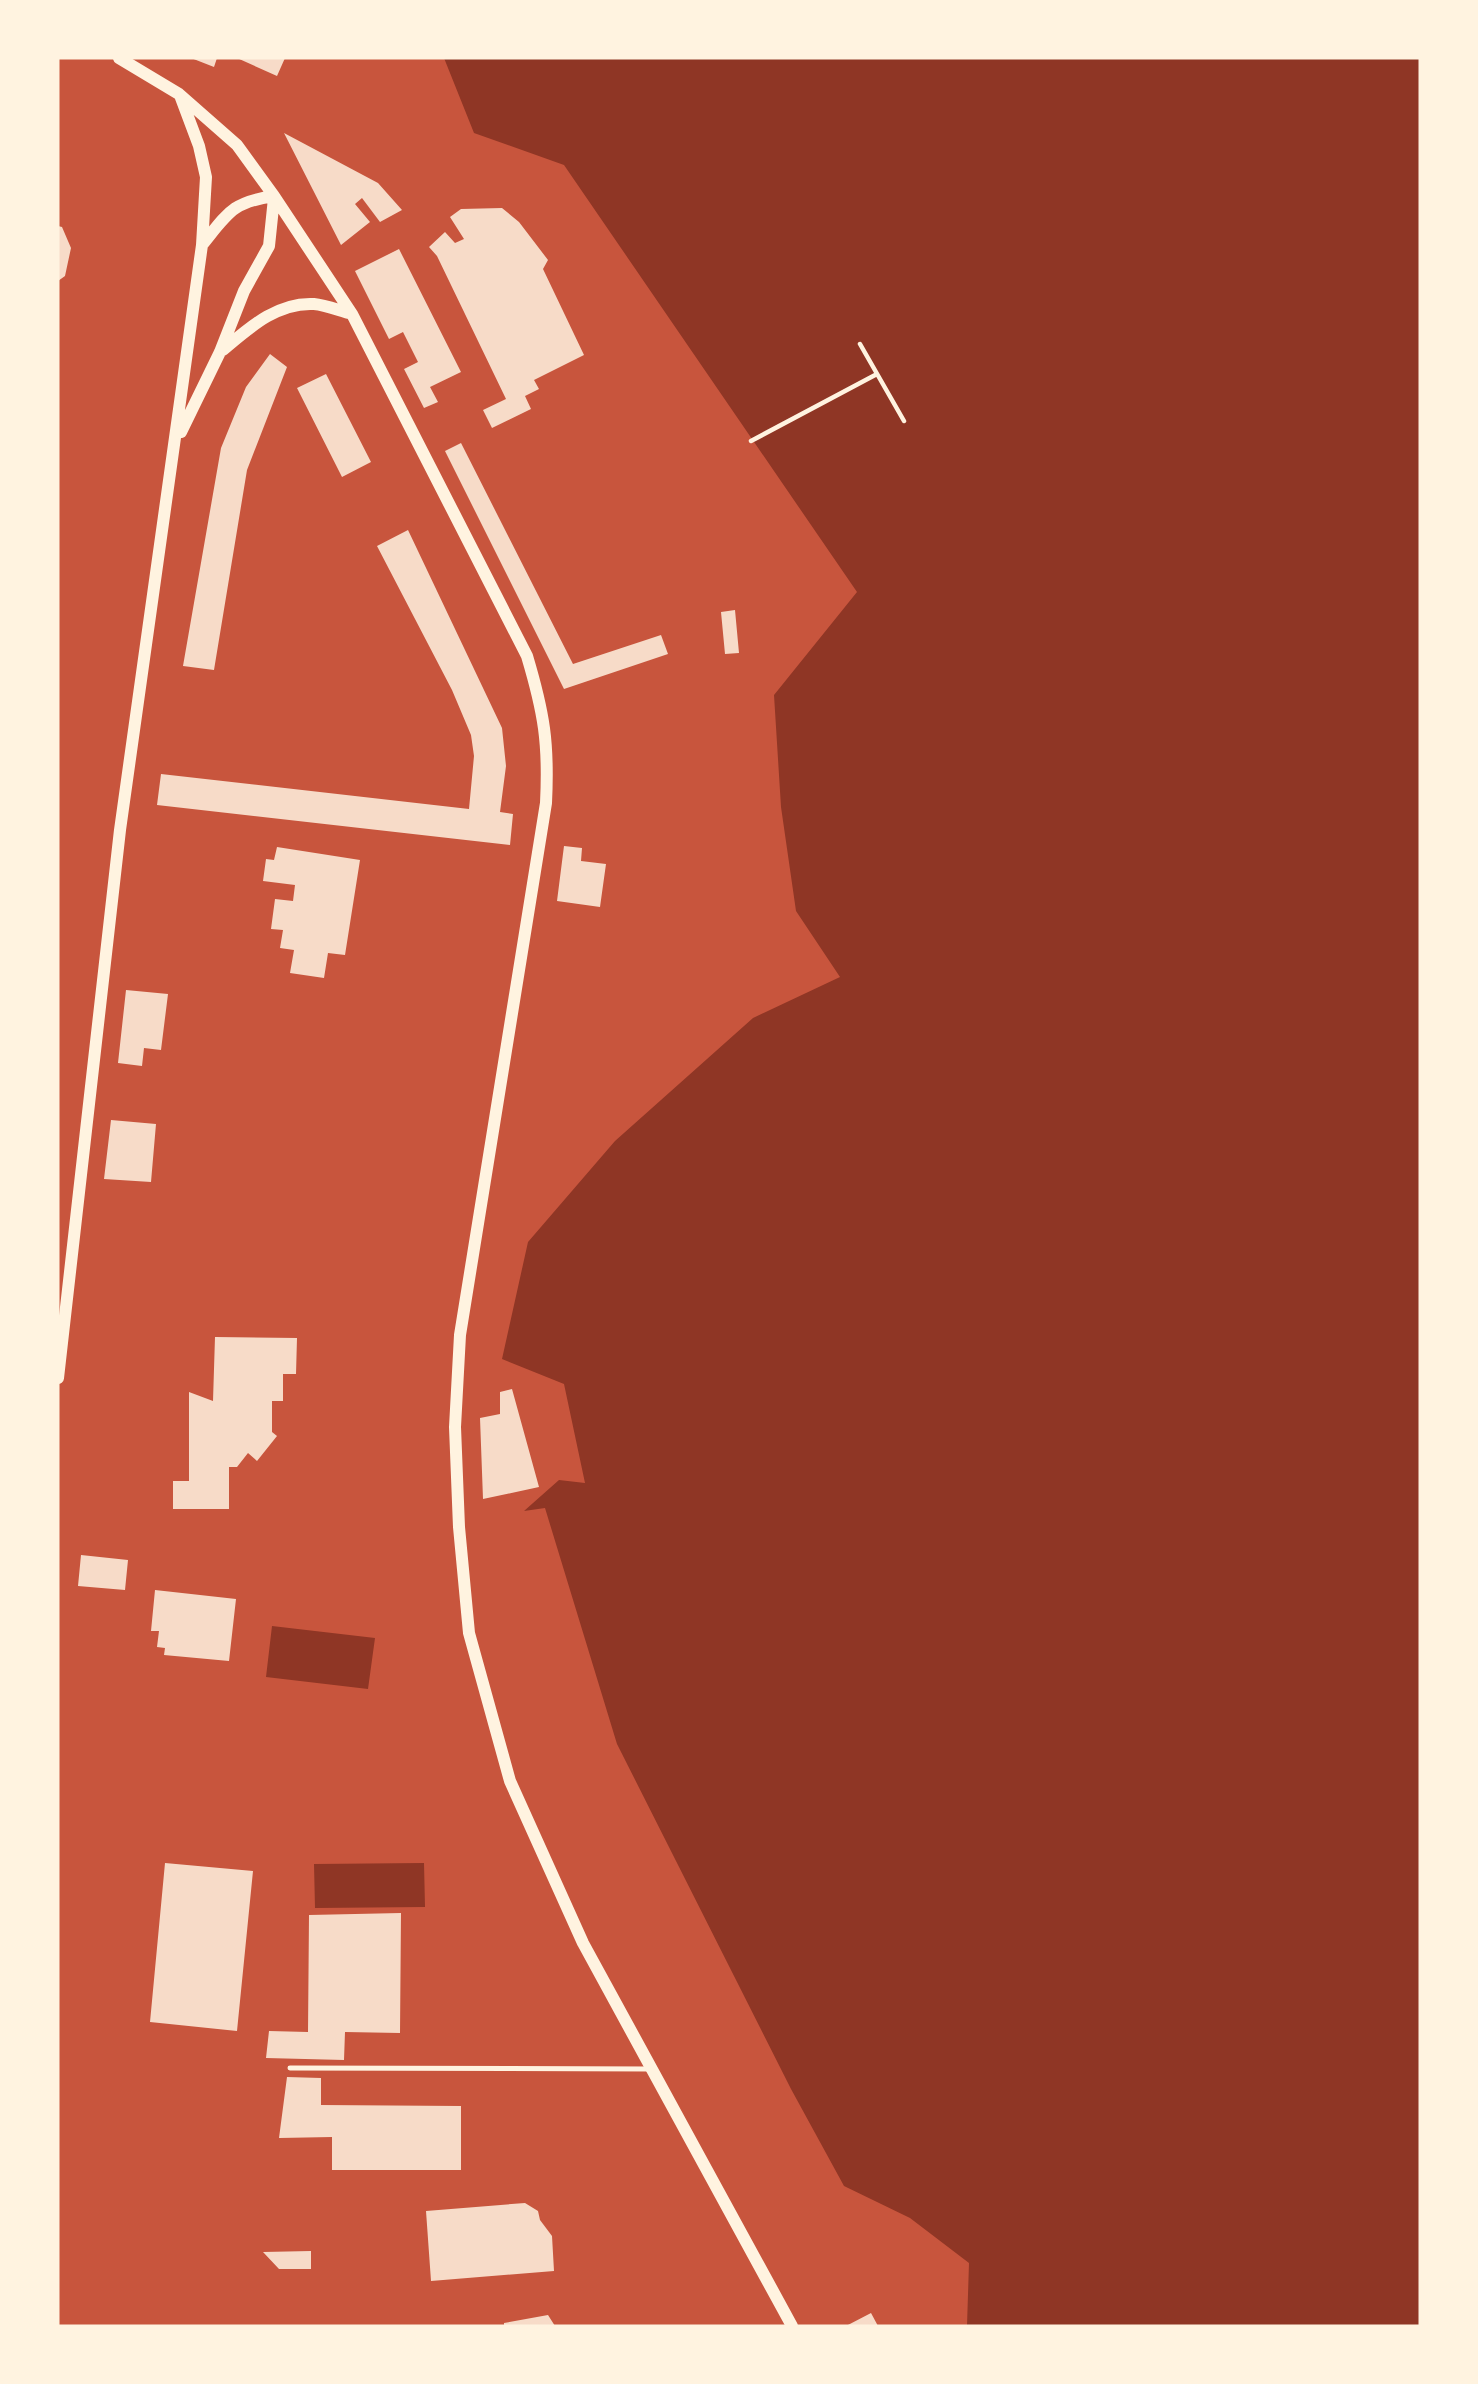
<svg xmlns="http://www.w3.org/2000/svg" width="1478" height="2384" font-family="'PT Sans',sans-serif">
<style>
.water{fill:#8f3625}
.building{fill:#f7dbc8}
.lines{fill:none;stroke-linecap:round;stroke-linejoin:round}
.path{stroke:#fff3e0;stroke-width:4.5}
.service{stroke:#fff3e0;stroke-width:5}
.tertiary{stroke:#fff3e0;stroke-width:12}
</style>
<rect width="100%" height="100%" fill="#c8553d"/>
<path class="water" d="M 444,58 L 1420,58 L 1420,2326 L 967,2326 L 969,2263 L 910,2218 L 844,2186 L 791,2089 L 617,1744 L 545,1508 L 524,1511 L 559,1480 L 585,1483 L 564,1384 L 502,1359 L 528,1242 L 615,1141 L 753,1018 L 840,977 L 796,911 L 781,807 L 774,695 L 857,592 L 564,165 L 474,133 Z
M 272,1626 L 375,1638 L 368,1689 L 266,1677 Z
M 424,1863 L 425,1907 L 315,1908 L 314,1864 Z"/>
<path class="building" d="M 191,58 L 217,58 L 214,67 Z
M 237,58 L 285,58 L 277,76 Z
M 284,133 L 378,183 L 402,210 L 380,222 L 362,198 L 355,204 L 370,222 L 341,245 Z
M 502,208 L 519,222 L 548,260 L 543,269 L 584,355 L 534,380 L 539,389 L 525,396 L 531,409 L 492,428 L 483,410 L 506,399 L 437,256 L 429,247 L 445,232 L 455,243 L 464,239 L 450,217 L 461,209 Z
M 58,226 L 62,227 L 71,248 L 65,276 L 58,281 Z
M 399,249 L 461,372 L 430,387 L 438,402 L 424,408 L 404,369 L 418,362 L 403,332 L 389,339 L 355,271 Z
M 270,354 L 287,367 L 247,470 L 214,670 L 183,666 L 221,448 L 246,387 Z
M 326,374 L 371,462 L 342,477 L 297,388 Z
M 461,443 L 573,664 L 661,635 L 668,654 L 564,689 L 445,451 Z
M 408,530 L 502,728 L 506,766 L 500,812 L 513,814 L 510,845 L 157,805 L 161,774 L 469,809 L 474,756 L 471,735 L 452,690 L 377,546 Z
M 735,610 L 739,653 L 725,654 L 721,612 Z
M 564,846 L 582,848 L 581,861 L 606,864 L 600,907 L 557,901 Z
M 277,847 L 360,860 L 345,955 L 328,953 L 324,978 L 290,973 L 294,950 L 280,948 L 283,930 L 271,929 L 275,899 L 293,901 L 295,885 L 263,881 L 266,859 L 274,860 Z
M 126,990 L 168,994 L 161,1050 L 144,1048 L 142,1066 L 118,1063 Z
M 111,1120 L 156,1124 L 151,1182 L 104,1179 Z
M 215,1337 L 297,1338 L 296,1374 L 283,1374 L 283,1401 L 272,1401 L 272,1432 L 277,1436 L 257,1461 L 248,1453 L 237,1467 L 229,1467 L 229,1509 L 173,1509 L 173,1481 L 189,1481 L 189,1392 L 213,1401 Z
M 512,1389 L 539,1487 L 483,1499 L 480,1418 L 500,1414 L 500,1392 Z
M 81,1555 L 128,1560 L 125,1590 L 78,1586 Z
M 155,1590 L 236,1599 L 229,1661 L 164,1655 L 165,1648 L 157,1647 L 159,1631 L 151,1631 Z
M 165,1863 L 253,1871 L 237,2031 L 150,2022 Z
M 401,1913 L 400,2033 L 345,2032 L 344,2060 L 266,2058 L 269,2031 L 308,2032 L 309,1915 Z
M 287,2077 L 321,2078 L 321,2105 L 461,2106 L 461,2170 L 332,2170 L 332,2137 L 279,2138 Z
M 525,2203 L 538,2211 L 540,2220 L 552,2236 L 554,2271 L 431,2281 L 426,2211 Z
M 311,2251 L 311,2269 L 279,2269 L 263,2252 Z
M 871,2313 L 878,2326 L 846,2326 Z
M 548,2315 L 555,2326 L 504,2326 L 504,2323 Z"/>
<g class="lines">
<path class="path" d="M 860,344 L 904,421
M 751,441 L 877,374"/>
<path class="service" d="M 290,2068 L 650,2069"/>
<path class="tertiary" d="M 119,58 L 179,94 L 237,145 L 274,196 L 352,314 L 527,656 C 544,713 549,743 546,803 L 460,1335 L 455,1427 L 459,1527 L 469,1633 L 510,1781 L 583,1943 L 792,2326
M 202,245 C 228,213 232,202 274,196
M 223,350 C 249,328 277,302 314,304 C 326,305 340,311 352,314
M 181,432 L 220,352 L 244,291 L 269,246 L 274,198
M 58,1378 L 120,830 L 202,245 L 206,177 L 199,146 L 181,98"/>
</g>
<rect width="1478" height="2384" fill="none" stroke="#fff3e0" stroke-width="119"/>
</svg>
